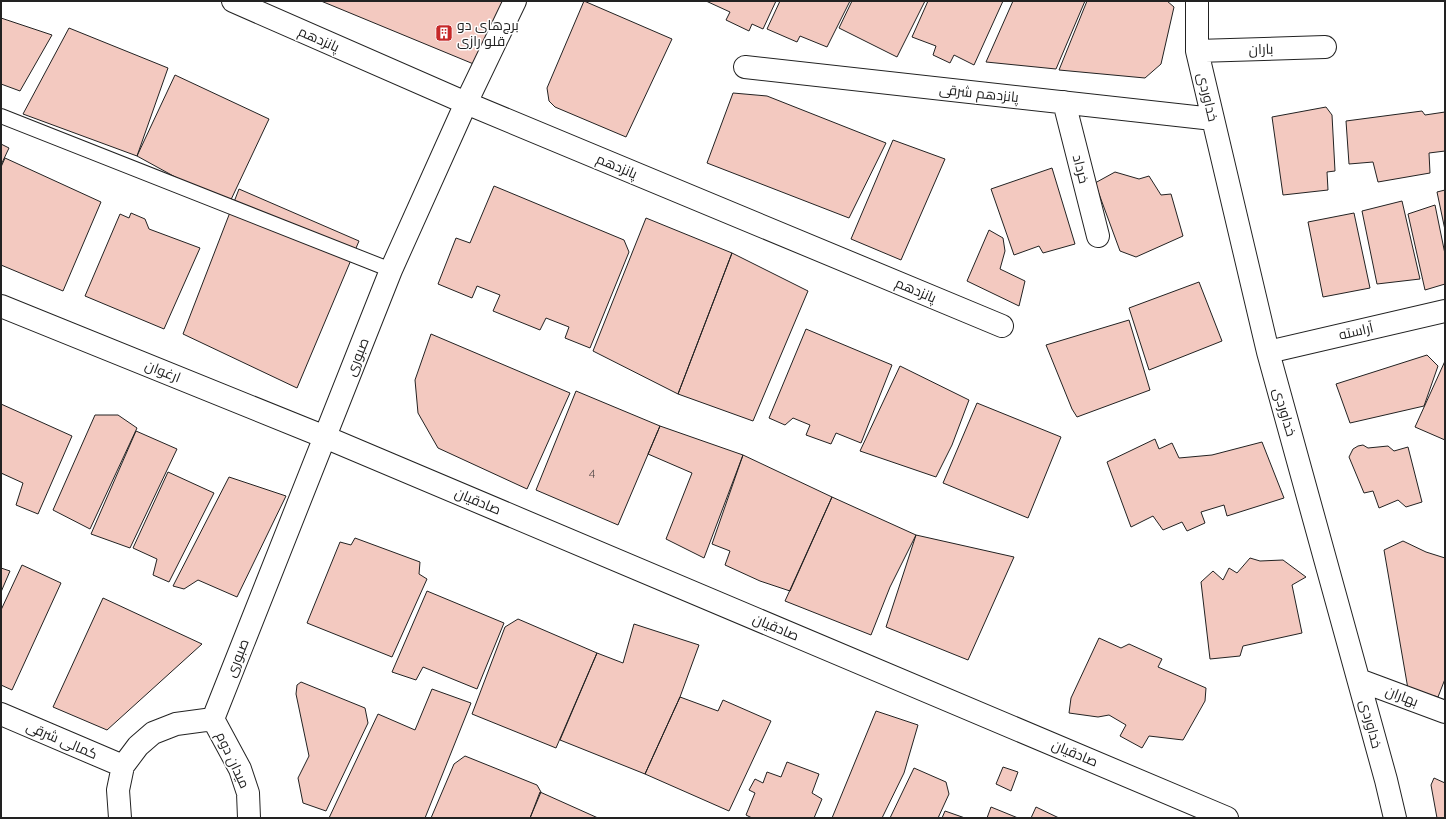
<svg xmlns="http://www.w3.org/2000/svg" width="1446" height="819" font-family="Raleway,Cairo,sans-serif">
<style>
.building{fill:#f3c9c0;stroke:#222}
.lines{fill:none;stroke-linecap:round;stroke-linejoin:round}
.service-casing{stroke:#222;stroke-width:16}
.minor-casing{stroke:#222;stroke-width:24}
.service{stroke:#fff;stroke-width:14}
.minor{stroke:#fff;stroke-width:22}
.labels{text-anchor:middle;stroke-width:3;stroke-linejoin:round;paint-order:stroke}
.number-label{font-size:12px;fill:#564c4a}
.poi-label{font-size:14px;fill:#222;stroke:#fff;text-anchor:start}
.street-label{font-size:14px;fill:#222;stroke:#fff}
</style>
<rect width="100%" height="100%" fill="#fff"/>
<path class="building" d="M 321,1 L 503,1 L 476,65 Z
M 584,1 L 672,39 L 626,137 L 555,107 L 549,101 L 547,88 Z
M 706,1 L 776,1 L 763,29 L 752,24 L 749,31 L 726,20 L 730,12 Z
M 780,1 L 850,1 L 827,47 L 800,36 L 797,42 L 767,29 Z
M 852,1 L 925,1 L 897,57 L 839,28 Z
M 928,1 L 1003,1 L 974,65 L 954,55 L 950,63 L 933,55 L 936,46 L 912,37 Z
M 1013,1 L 1085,1 L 1056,69 L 986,62 Z
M 1087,1 L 1167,1 L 1174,7 L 1161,64 L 1145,78 L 1059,70 Z
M 1,18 L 52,35 L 20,91 L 1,84 Z
M 69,28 L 168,68 L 137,156 L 23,114 Z
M 175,75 L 269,119 L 228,206 L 137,156 Z
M 733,93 L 767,96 L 886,143 L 849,218 L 707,163 Z
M 1326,107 L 1332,115 L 1335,171 L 1327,172 L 1328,190 L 1283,195 L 1272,117 Z
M 1422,111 L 1425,115 L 1445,112 L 1445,151 L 1429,153 L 1430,173 L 1378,182 L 1373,162 L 1349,164 L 1346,121 Z
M 893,140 L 945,159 L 901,260 L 851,239 Z
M 1,144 L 9,148 L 1,165 Z
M 5,158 L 101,202 L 63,291 L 1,265 L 1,167 Z
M 1052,168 L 1075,244 L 1043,253 L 1039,246 L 1014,255 L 991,189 Z
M 1115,172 L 1139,179 L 1149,176 L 1161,195 L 1171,194 L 1183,236 L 1136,257 L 1120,251 L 1095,183 Z
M 494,186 L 624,240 L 629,252 L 590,348 L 565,338 L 569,327 L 546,318 L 540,330 L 493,311 L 500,295 L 477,286 L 472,298 L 438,284 L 456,238 L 470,243 Z
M 239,189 L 359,241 L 297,388 L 183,334 Z
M 1445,190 L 1445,230 L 1437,192 Z
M 1402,201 L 1420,279 L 1377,284 L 1362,211 Z
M 1435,205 L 1445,254 L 1445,284 L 1425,290 L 1408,214 Z
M 131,213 L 145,219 L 149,229 L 200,248 L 164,329 L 85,296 L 120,214 L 129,218 Z
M 1354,213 L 1370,288 L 1323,297 L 1308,222 Z
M 646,218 L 732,253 L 678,394 L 593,351 Z
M 989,230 L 1003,238 L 1005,251 L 1000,269 L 1025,281 L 1019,306 L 967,281 Z
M 732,253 L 808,291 L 753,421 L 678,394 Z
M 1199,282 L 1222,341 L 1149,370 L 1129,308 Z
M 1129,320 L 1150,390 L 1077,417 L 1072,409 L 1046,345 Z
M 806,329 L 892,365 L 861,443 L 836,433 L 831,444 L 806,435 L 810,425 L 793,418 L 785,425 L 769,418 Z
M 431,334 L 570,393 L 527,489 L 438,448 L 418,413 L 415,380 Z
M 1427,355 L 1438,366 L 1424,406 L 1350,423 L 1336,384 Z
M 1445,361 L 1445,440 L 1415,427 Z
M 900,366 L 969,400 L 952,445 L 936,477 L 860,451 Z
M 576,391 L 660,426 L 618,525 L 536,490 Z
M 977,403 L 1061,437 L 1028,518 L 943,483 Z
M 1,404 L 72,436 L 38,514 L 16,505 L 23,483 L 1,473 Z
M 95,415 L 118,415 L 137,428 L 90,529 L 53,510 Z
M 660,426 L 743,455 L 704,558 L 666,539 L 692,473 L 648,454 Z
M 136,431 L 177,449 L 130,548 L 91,534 Z
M 1155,439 L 1159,449 L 1172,443 L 1179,458 L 1212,455 L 1262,442 L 1284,498 L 1227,516 L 1224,505 L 1201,512 L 1205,523 L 1187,531 L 1182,522 L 1163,530 L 1153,516 L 1131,527 L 1107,462 Z
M 1363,445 L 1368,448 L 1388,446 L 1394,451 L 1408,447 L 1422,502 L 1406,507 L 1398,500 L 1379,508 L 1373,491 L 1364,493 L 1349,457 L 1353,449 L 1358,446 Z
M 743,455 L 832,497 L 790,591 L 760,581 L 725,565 L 730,551 L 712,544 Z
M 168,472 L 214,493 L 169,582 L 153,575 L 157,559 L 133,548 Z
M 229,477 L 286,496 L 237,597 L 198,580 L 184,589 L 173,586 Z
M 832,497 L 916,535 L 890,587 L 871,635 L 785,601 Z
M 916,535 L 1014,557 L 968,660 L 886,627 Z
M 355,538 L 420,562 L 419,574 L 427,579 L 392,657 L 307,623 L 340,542 L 351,545 Z
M 1403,541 L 1426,552 L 1445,558 L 1445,679 L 1438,697 L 1408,689 L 1384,550 Z
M 1250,558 L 1260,561 L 1283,560 L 1306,577 L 1292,585 L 1302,633 L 1243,646 L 1240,656 L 1210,659 L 1201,582 L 1213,571 L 1223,580 L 1229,568 L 1237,573 Z
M 22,565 L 61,583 L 12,690 L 1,685 L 1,610 Z
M 1,568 L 10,571 L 1,592 Z
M 427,591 L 504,623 L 477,689 L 423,667 L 416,680 L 392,672 Z
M 103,598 L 202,644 L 107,730 L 53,707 Z
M 518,619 L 597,653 L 556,748 L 472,714 L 505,627 Z
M 634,624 L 699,645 L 680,697 L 645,774 L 560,740 L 597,653 L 623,663 Z
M 1099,638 L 1121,648 L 1129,644 L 1162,659 L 1158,667 L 1206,688 L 1205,701 L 1183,740 L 1149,736 L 1142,748 L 1120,736 L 1126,725 L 1109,715 L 1098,717 L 1069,713 L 1071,698 Z
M 301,682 L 365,708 L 368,723 L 326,811 L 303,803 L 298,778 L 309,756 L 296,694 L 297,685 Z
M 432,689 L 471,703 L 425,818 L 329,818 L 378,714 L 415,730 Z
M 680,697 L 718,711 L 723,700 L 771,721 L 729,811 L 645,774 Z
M 876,711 L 918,725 L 904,773 L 882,818 L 832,818 Z
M 465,756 L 537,785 L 541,792 L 530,818 L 431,818 L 454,764 Z
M 787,762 L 819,774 L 812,793 L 822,799 L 814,818 L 752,818 L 746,815 L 755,793 L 749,790 L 755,779 L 763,783 L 767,772 L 781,777 Z
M 1003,767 L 1018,772 L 1011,791 L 996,784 Z
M 914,768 L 946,782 L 949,794 L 938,818 L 890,818 Z
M 1434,778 L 1445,783 L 1445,818 L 1437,818 L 1431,785 Z
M 540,792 L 598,818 L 530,818 Z
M 991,807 L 1018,818 L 987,818 Z
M 1036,807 L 1059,818 L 1031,818 Z
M 945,811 L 965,818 L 942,818 Z"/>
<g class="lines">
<defs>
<path id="service" d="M 1,116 L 391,270"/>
<path id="minor" d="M 233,1 L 466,103 L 1002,326
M 1197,1 L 1197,51 L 1268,352 L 1386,780 L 1395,818
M 1197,51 L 1325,47
M 745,67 L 1213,119
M 1064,102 L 1098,236
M 1,306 L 325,437 L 1227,818
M 1268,352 L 1445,311
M 1359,680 L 1445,712
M 1,714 L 123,766
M 213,719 L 391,270 L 466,103 L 515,1
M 120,818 L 118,790 L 123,766 L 138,746 L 153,733 L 176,724 L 213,719 L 240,769 L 248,793 L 249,818"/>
</defs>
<use href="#service" class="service-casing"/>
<use href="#minor" class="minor-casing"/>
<use href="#service" class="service"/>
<use href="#minor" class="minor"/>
</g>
<defs>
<symbol id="building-square" viewBox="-11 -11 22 22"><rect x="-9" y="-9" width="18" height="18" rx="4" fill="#c62828" stroke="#fff"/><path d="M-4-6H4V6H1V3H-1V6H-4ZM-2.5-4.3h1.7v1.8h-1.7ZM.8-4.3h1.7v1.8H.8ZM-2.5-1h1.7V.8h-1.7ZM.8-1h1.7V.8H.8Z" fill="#fff"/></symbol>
</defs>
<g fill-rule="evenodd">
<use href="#building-square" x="434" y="23" width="20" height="20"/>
</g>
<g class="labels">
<g class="number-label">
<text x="592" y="476">4</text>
</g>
<g class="poi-label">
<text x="457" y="30">برج‌های دو<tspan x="457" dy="16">قلو رازی</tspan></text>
</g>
<g class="street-label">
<text transform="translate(319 39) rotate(24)" y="5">پانزدهم</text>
<text transform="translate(1261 49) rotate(-2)" y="5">باران</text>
<text transform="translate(979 93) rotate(6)" y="5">پانزدهم شرقی</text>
<text transform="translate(1208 97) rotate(77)" y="5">خداوردی</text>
<text transform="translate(617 166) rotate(23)" y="5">پانزدهم</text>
<text transform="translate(1081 169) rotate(76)" y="5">خرداد</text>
<text transform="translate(916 290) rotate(23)" y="5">پانزدهم</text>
<text transform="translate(1356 331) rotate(-13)" y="5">آراسته</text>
<text transform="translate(357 357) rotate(-68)" y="5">صبوری</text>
<text transform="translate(163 371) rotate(22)" y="5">ارغوان</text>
<text transform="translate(1285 412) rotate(74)" y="5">خداوردی</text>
<text transform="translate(478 501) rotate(23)" y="5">صادقیان</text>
<text transform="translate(776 627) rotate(23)" y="5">صادقیان</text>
<text transform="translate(237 658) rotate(-68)" y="5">صبوری</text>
<text transform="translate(1402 696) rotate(21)" y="5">بهاران</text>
<text transform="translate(1371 724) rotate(75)" y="5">خداوردی</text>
<text transform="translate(62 740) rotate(23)" y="5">کمالی شرقی</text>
<text transform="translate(1075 753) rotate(23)" y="5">صادقیان</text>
<text transform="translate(233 760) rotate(65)" y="5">میدان دوم</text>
</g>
</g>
<rect width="1446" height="819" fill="none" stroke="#222222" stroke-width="4"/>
</svg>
